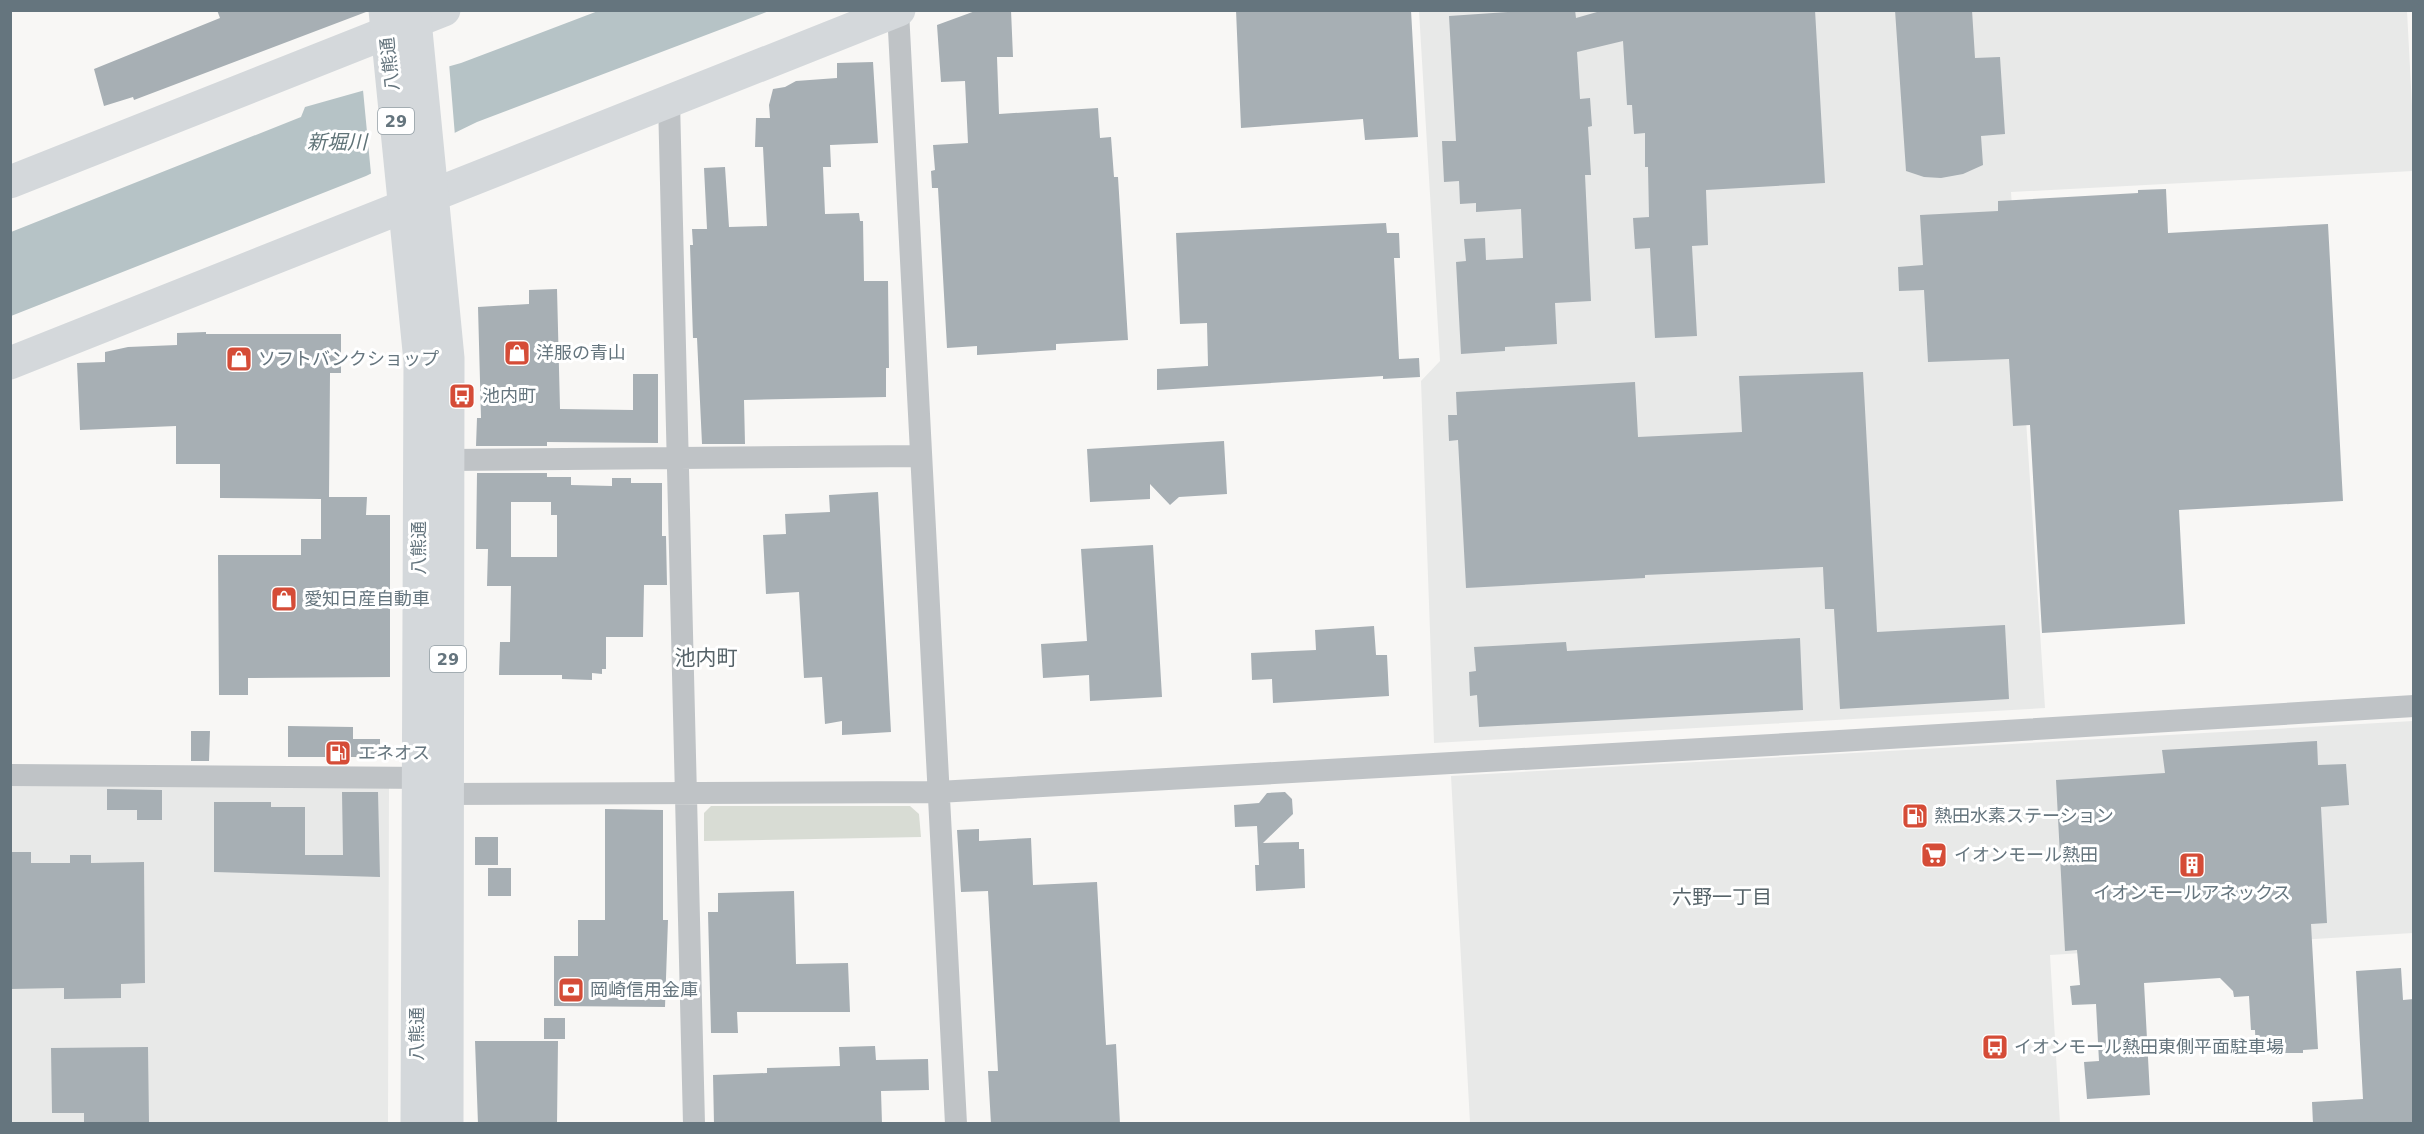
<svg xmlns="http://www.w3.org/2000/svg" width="2424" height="1134" font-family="'DejaVu Sans','Noto Sans JP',sans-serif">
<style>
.built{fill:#e8e9e8}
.green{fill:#d8dcd4}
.water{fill:#b6c3c6}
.pier{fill:#f8f7f5}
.building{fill:#a7afb4;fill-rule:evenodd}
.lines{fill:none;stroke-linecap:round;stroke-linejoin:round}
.street{stroke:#bfc3c6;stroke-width:22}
.secondary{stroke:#d4d8db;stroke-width:33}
.primary{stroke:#d4d8db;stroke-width:33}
.labels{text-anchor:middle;stroke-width:6;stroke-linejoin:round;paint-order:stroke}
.shield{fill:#fff;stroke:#939ea5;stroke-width:1.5}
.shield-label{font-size:16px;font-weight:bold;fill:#65757e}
.street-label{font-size:18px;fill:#65757e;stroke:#fff}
.poi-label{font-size:18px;fill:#65757e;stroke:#fff;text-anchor:start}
.water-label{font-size:20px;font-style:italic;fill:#607478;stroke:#fff}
.neighbourhood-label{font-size:20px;fill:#566369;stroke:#fff}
.quarter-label{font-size:21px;fill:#566369;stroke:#fff}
</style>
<rect width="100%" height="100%" fill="#f8f7f5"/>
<path class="built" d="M 1419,11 L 2407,11 L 2413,125 L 2413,171 L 2011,192 L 2045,708 L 1434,743 L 1421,381 L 1440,361 Z
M 2413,721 L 2413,933 L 2050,955 L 2060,1123 L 1470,1123 L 1451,776 Z
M 11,785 L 389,787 L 388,1123 L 11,1124 Z"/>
<path class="green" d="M 711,806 L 910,806 L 919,814 L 921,837 L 704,841 L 704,813 Z"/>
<path class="water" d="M 598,11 L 769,11 L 477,122 L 366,176 L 11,316 L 11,232 L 301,117 L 305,107 L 461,63 Z"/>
<path class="pier" d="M 449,63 L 455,136 L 366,180 L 366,177 L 371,174 L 363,90 L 360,90 L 360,87 Z"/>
<path class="building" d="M 217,10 L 365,10 L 366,12 L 134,100 L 133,97 L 104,106 L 94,69 L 220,18 Z
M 978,10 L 1011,10 L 1013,57 L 997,57 L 999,114 L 1098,108 L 1100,138 L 1111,137 L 1114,177 L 1118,177 L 1128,340 L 1056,344 L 1056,350 L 977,355 L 977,346 L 947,348 L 938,188 L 932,188 L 931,171 L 935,170 L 933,145 L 968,143 L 965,81 L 941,82 L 937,25 Z
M 1236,10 L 1411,10 L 1418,137 L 1365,140 L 1363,119 L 1241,128 Z
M 1535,10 L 1575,10 L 1576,18 L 1604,10 L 1815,10 L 1825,183 L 1706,190 L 1708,245 L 1692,246 L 1697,336 L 1655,338 L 1650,248 L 1635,249 L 1633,218 L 1649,217 L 1648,167 L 1645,167 L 1645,133 L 1634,134 L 1632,105 L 1627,105 L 1623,41 L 1577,52 L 1580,99 L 1590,98 L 1592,126 L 1588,127 L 1591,175 L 1585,175 L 1591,301 L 1555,303 L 1557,344 L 1505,347 L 1505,351 L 1461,354 L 1456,262 L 1466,261 L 1464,239 L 1485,238 L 1486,260 L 1523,258 L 1521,209 L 1476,212 L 1476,203 L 1460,204 L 1459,181 L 1444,182 L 1442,141 L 1456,141 L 1449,16 Z
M 1895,10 L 1972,10 L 1975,58 L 2000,57 L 2005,134 L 1981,136 L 1983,165 L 1963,174 L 1941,178 L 1924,177 L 1906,171 Z
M 873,62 L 878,143 L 830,145 L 831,167 L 823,167 L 825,214 L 859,213 L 860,221 L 863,221 L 864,281 L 888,281 L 889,368 L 886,368 L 886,397 L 744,400 L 745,444 L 702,444 L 697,338 L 693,338 L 690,245 L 693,245 L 692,229 L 707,229 L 704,168 L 725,167 L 729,227 L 767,226 L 763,147 L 755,147 L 756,118 L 770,118 L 769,105 L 773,89 L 785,87 L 796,81 L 837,78 L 837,63 Z
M 2166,189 L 2168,233 L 2328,224 L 2343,501 L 2179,510 L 2185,624 L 2042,633 L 2030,425 L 2013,426 L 2009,359 L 1928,362 L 1924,290 L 1899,291 L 1898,267 L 1923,265 L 1920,215 L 1998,211 L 1998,201 L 2138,193 L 2138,190 Z
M 1386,223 L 1387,233 L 1399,233 L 1400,258 L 1394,258 L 1399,359 L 1419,358 L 1420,377 L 1383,379 L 1383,376 L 1157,390 L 1157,369 L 1208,366 L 1207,323 L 1180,324 L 1176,233 Z
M 557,289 L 560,409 L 633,410 L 633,374 L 658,374 L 658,443 L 547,442 L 547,446 L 476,446 L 477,418 L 481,418 L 478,307 L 529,304 L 529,290 Z
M 206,332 L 206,334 L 341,334 L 341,373 L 330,373 L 329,497 L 367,497 L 366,515 L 390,515 L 390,677 L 248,678 L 248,695 L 219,695 L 218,555 L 301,555 L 301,539 L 321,539 L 321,499 L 220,498 L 220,464 L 176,464 L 176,426 L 80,430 L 77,363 L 105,362 L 105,352 L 128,347 L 177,345 L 177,333 Z
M 1863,372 L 1877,632 L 2005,625 L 2009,699 L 1840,709 L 1834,609 L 1825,609 L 1823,567 L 1645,575 L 1645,578 L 1466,588 L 1458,440 L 1449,441 L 1448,415 L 1457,415 L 1456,392 L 1635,382 L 1638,437 L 1742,432 L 1739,376 Z
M 1224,441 L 1227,494 L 1179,497 L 1170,505 L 1150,484 L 1150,499 L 1090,502 L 1087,449 Z
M 477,473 L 547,473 L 547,477 L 571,477 L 571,485 L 612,486 L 612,478 L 631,478 L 631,483 L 662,483 L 662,536 L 666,536 L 667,585 L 644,585 L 643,637 L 606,637 L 606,669 L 602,669 L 602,674 L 592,673 L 592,680 L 562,679 L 562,675 L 499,675 L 500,642 L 510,642 L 511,586 L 487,586 L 488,549 L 476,549 ZM 511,502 L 551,502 L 551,515 L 557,515 L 557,557 L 511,557 Z
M 878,492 L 891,732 L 842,735 L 842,721 L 825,724 L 822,677 L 804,678 L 799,592 L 766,594 L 763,535 L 786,534 L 785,514 L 830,512 L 829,495 Z
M 1153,545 L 1162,697 L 1090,701 L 1089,675 L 1043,678 L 1041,644 L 1087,641 L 1081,549 Z
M 1374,626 L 1376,655 L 1387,655 L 1389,696 L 1273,703 L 1272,679 L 1252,680 L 1251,653 L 1316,650 L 1315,630 Z
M 1800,638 L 1803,710 L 1479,727 L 1477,695 L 1470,696 L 1469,672 L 1476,671 L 1474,647 L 1566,642 L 1567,651 Z
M 288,726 L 353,727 L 353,739 L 380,739 L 380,757 L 288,757 Z
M 191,731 L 210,731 L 209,761 L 191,761 Z
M 2317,741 L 2318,765 L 2346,764 L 2349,805 L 2321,807 L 2327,923 L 2311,924 L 2318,1049 L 2303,1050 L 2303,1053 L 2256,1053 L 2255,1030 L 2251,1030 L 2249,996 L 2234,997 L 2233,991 L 2220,978 L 2144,983 L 2150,1095 L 2087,1099 L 2084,1062 L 2099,1061 L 2096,1004 L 2072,1005 L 2070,986 L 2080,985 L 2077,950 L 2065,951 L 2056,780 L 2165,773 L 2162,750 Z
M 107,789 L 162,790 L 162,820 L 137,820 L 137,810 L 107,810 Z
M 342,792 L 378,792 L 380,877 L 214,872 L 214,802 L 271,802 L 271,807 L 305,807 L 305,855 L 343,855 Z
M 1285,792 L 1292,799 L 1293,814 L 1263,843 L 1299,842 L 1299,849 L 1304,849 L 1305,888 L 1256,891 L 1255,865 L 1259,865 L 1257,826 L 1235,827 L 1234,805 L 1259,803 L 1267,793 Z
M 605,809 L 663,810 L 663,920 L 668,920 L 665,1007 L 554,1006 L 554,956 L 578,956 L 578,920 L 605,920 Z
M 979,829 L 979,841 L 1031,838 L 1033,885 L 1097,882 L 1106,1045 L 1116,1044 L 1120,1124 L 991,1124 L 988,1071 L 998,1071 L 988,891 L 961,892 L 957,830 Z
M 475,837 L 498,837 L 498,865 L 475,865 Z
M 10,852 L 31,852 L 31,863 L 70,863 L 70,855 L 91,855 L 91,863 L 144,862 L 145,983 L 121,984 L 121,998 L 64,999 L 64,988 L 10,989 Z
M 488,868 L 511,868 L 511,896 L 488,896 Z
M 794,891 L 796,964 L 848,963 L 850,1012 L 737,1012 L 738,1033 L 711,1033 L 708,912 L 718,912 L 718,893 Z
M 2401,968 L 2403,1000 L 2414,999 L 2414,1124 L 2313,1124 L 2312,1102 L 2363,1099 L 2356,971 Z
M 544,1018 L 565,1018 L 565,1039 L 544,1039 Z
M 475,1041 L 558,1041 L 557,1124 L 478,1124 Z
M 875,1046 L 876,1060 L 928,1059 L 929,1090 L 881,1091 L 882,1124 L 714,1124 L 713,1075 L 767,1073 L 767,1068 L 840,1066 L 839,1047 Z
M 148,1047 L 149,1124 L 84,1124 L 84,1113 L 52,1113 L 51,1048 Z"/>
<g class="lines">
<path class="street" d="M 898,11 L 956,1124
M 669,101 L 694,1124
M 449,460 L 921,456
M 10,775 L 431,778
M 448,794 L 938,792 L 1823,742 L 2414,706"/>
<path class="secondary" d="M 10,182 L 444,10
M 10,363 L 899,10"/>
<path class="primary" d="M 385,10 L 420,361 L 417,1124
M 414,10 L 448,358 L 447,1124"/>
</g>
<defs>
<symbol id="shop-square" viewBox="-11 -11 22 22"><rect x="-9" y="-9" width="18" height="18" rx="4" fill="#d54c37" stroke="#fff"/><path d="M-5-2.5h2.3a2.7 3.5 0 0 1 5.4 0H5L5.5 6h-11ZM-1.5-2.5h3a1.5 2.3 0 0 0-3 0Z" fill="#fff"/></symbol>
<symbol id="bus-square" viewBox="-11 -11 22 22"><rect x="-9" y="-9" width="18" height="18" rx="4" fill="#d54c37" stroke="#fff"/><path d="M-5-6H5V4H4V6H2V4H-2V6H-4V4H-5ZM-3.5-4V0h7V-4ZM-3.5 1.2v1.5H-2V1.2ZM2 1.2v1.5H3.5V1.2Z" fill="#fff"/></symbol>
<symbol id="fuel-square" viewBox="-11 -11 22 22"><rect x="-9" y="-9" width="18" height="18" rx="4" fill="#d54c37" stroke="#fff"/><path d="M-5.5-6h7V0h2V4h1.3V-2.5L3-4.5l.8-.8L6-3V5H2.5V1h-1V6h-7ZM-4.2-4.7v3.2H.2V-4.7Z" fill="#fff"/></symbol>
<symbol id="supermarket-square" viewBox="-11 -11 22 22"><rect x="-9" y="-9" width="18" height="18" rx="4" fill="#d54c37" stroke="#fff"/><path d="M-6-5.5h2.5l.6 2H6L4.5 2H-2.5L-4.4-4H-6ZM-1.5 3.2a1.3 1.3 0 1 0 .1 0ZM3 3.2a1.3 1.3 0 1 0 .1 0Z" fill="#fff"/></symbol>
<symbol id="building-square" viewBox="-11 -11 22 22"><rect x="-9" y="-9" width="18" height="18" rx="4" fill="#d54c37" stroke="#fff"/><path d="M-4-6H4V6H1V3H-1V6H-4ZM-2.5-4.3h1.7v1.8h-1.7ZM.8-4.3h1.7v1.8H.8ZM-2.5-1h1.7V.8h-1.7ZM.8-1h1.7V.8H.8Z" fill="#fff"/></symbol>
<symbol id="bank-square" viewBox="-11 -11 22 22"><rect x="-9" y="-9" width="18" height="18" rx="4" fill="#d54c37" stroke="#fff"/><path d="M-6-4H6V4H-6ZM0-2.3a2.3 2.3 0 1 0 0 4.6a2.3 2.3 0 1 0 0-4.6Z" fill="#fff"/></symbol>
</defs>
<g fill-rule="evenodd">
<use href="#shop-square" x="502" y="338" width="30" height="30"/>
<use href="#shop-square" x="224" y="344" width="30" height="30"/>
<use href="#bus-square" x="447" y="381" width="30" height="30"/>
<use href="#shop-square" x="269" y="584" width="30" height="30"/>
<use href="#fuel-square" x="323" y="738" width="30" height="30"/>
<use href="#fuel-square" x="1900" y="801" width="30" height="30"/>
<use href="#supermarket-square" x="1919" y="840" width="30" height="30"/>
<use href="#building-square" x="2177" y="850" width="30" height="30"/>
<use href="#bank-square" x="556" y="975" width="30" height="30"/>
<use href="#bus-square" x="1980" y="1032" width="30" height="30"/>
</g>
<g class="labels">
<g class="shield">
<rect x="378" y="108" width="36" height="26" rx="4.5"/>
<rect x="430" y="646" width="36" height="26" rx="4.5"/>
</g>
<g class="shield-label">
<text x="396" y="127">29</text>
<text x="448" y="665">29</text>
</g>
<g class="street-label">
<text transform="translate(390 64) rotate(-96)" y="6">八熊通</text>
<text transform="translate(419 548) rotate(-90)" y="6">八熊通</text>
<text transform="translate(417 1034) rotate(-90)" y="6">八熊通</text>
</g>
<g class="poi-label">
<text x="536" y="359">洋服の青山</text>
<text x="258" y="365">ソフトバンクショップ</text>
<text x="482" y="402">池内町</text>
<text x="304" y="605">愛知日産自動車</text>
<text x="358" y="759">エネオス</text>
<text x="1934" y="822">熱田水素ステーション</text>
<text x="1954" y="861">イオンモール熱田</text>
<text x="2192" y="899" text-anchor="middle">イオンモールアネックス</text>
<text x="590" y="996">岡崎信用金庫</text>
<text x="2014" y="1053">イオンモール熱田東側平面駐車場</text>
</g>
<g class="water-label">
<text x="337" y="149">新堀川</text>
</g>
<g class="neighbourhood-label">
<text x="1722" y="904">六野一丁目</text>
</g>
<g class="quarter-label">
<text x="706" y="665">池内町</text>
</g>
</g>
<rect width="2424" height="1134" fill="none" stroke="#65757e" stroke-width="24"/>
</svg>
